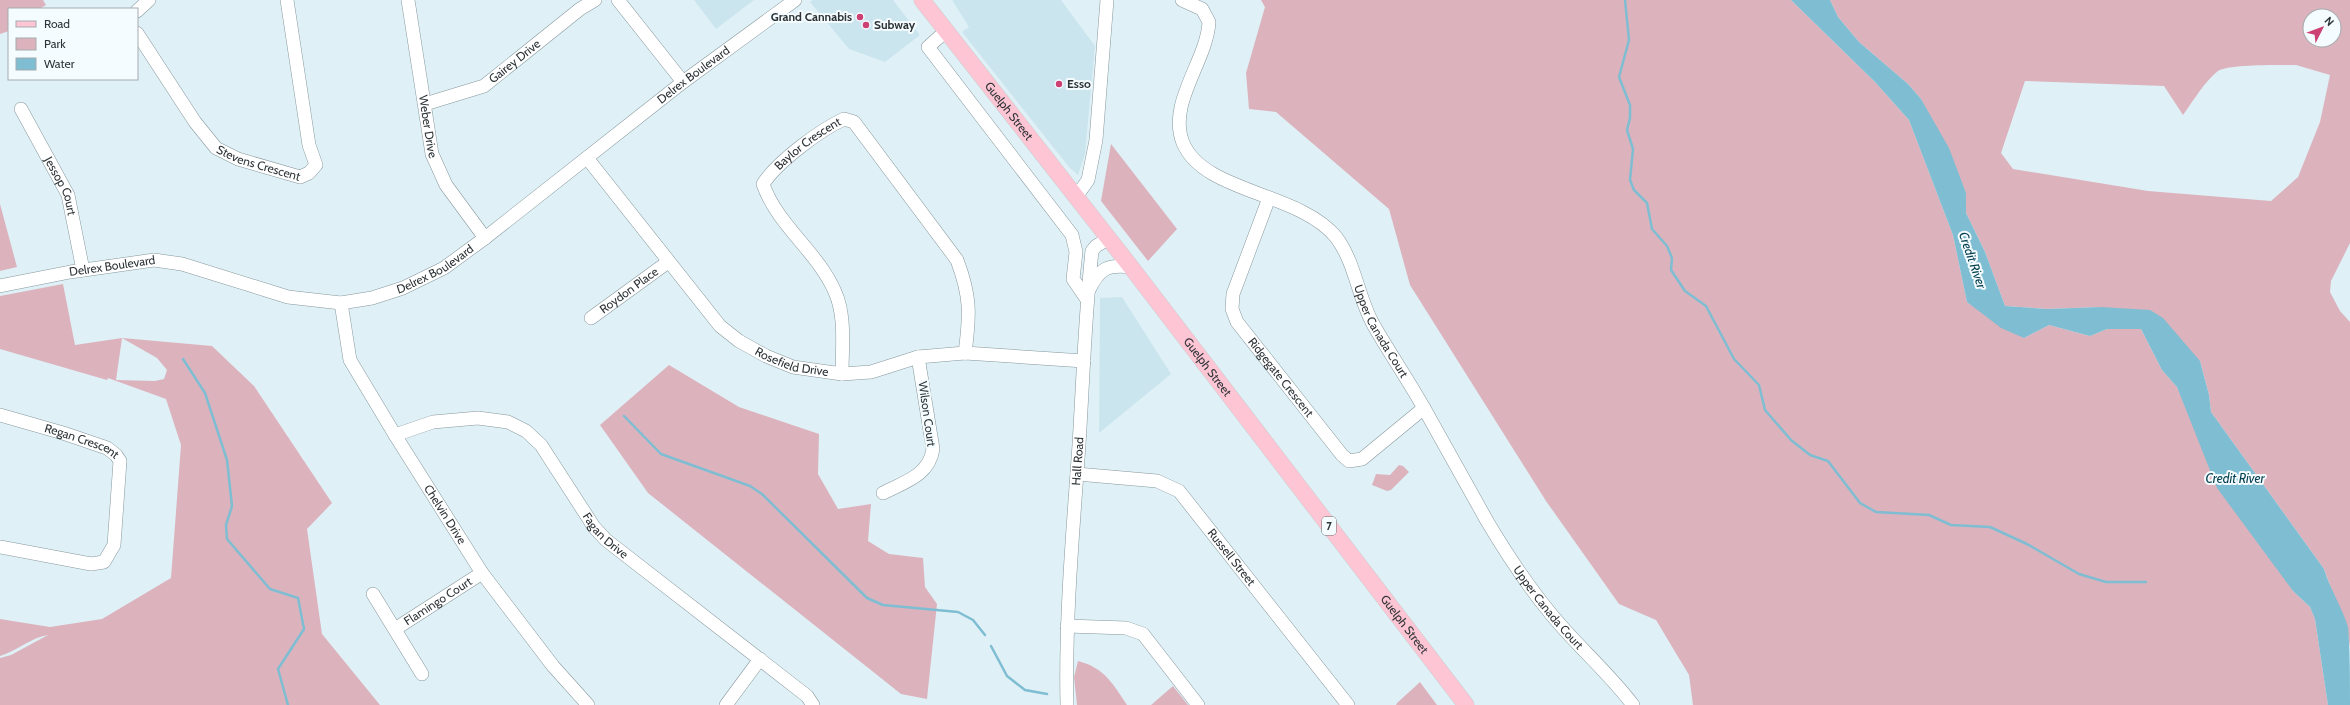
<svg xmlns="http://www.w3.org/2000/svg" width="2350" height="705" font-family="Cabin,sans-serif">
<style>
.built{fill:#cbe5ee}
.green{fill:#dcb3bd;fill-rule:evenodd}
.water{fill:#7ebdd2}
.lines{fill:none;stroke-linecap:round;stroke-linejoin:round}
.stream{stroke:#7ebdd2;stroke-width:2.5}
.minor-casing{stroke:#87979d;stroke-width:14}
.major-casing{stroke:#cdcecf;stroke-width:17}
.minor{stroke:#fff;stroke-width:13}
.major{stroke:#fec5d4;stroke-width:16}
.poi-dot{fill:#cc4073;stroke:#f5fcff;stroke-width:1.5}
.labels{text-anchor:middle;stroke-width:4;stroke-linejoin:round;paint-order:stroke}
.shield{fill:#f5fcff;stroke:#6a7073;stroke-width:1}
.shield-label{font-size:11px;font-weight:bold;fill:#2e3437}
.poi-label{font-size:12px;font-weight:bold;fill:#2e3437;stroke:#f5fcff;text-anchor:start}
.street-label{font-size:12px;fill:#2e3437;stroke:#f5fcff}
.water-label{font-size:13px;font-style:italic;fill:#074151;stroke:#f5fcff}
</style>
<rect width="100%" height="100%" fill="#dff1f7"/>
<path class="built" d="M 694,0 L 754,0 L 716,29 Z
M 813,0 L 893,0 L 920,35 L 885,62 L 849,49 L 810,2 Z
M 952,0 L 1061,0 L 1095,46 L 1085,154 L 1078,175 L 1069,167 L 962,32 L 969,27 Z
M 1122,297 L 1171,374 L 1099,433 L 1100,298 Z"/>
<path class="green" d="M 0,0 L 43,0 L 46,5 L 39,9 L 9,9 L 9,31 L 0,34 Z
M 1261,0 L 1791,0 L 1875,82 L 1909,120 L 1953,235 L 1967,302 L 2024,338 L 2049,325 L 2090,336 L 2107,329 L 2141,329 L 2162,370 L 2177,387 L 2186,407 L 2293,591 L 2310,607 L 2315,619 L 2328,705 L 1693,705 L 1689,675 L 1656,620 L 1619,604 L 1546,501 L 1410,285 L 1389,209 L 1276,112 L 1249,109 L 1246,73 L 1265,7 Z
M 1830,0 L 2350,0 L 2350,243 L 2331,281 L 2330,292 L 2340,311 L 2350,322 L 2350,647 C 2347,619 2333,596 2324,569 L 2211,412 L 2209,395 L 2200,361 L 2101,307 L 2047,309 L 2005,306 L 1985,252 L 1966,213 L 1966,193 L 1921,99 L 1908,84 L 1859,42 L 1838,17 ZM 2310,16 L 2334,16 L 2334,40 L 2310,40 ZM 2296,65 L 2330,75 L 2320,122 L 2298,177 L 2271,201 L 2148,191 L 2013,169 L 2001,153 L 2025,81 L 2164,86 L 2183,115 C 2194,100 2204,82 2218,71 C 2228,64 2281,65 2296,65 Z
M 1111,144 L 1177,229 L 1148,261 L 1101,201 Z
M 0,204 L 17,267 L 0,271 Z
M 63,284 L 75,345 L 122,338 L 212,346 L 254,386 L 332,503 L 307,529 L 322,634 L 380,705 L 0,705 L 0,658 L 11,655 L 48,635 C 30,638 17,651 0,656 L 0,619 L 50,627 L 102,619 L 171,578 L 181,445 L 166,399 L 108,378 L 107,380 L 0,349 L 0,296 ZM 122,338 L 157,358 L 167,370 L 164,379 L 155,381 L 116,380 Z
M 669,365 L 739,407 L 819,434 L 818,474 L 838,509 L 871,504 L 868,541 L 889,554 L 923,558 L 925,587 L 937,604 L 927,699 L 901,694 L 648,493 L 600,425 Z
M 1399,465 L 1403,466 L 1409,472 L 1391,490 L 1387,491 L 1372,485 L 1376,474 L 1390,475 Z
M 1078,661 C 1105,668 1113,684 1127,705 L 1077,705 L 1074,677 Z
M 1420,682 L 1437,705 L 1396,705 L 1397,703 Z
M 1173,686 L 1188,705 L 1151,705 Z"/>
<path class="water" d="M 1791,0 L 1830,0 L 1838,17 L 1859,42 L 1908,84 L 1921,99 L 1949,148 L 1966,193 L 1966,213 L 1985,252 L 2005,306 L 2047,309 L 2101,307 L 2150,310 L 2163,318 L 2200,361 L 2209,395 L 2211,412 L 2324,569 C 2330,589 2342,607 2348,627 C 2350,651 2350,680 2350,705 L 2328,705 L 2315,619 L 2310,607 L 2293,591 L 2217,488 L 2177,387 L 2162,370 L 2141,329 L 2107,329 L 2090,336 L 2049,325 L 2024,338 L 2001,328 L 1967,302 L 1953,235 L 1909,120 L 1875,82 Z"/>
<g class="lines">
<path class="stream" d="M 1625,0 L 1629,40 L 1619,77 L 1630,105 L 1630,118 L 1627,130 L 1633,149 L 1630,180 L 1634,190 L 1647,203 L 1652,229 L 1667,246 L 1672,258 L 1671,270 L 1685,291 L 1706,306 L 1734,359 L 1759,385 L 1765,410 L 1791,440 L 1810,455 L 1828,461 L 1860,503 L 1876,512 L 1929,515 L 1951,525 L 1990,527 L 2027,544 L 2079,574 L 2106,582 L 2146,582
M 183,359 L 205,393 L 227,460 L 232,506 L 226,525 L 227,539 L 270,589 L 298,598 L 304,629 L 278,669 L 288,705
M 624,416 L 661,454 L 750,486 L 762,494 L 867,598 L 883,605 L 958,612 L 973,620 L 985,635
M 991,646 L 1007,676 L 1025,690 L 1047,694"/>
<defs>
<g id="minor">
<path id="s1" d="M 408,0 L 432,154 L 446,185 L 485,238"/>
<path d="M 618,0 L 683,82"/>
<path id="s2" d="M 1182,0 L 1202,9 L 1209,22 C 1207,61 1167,103 1183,143 C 1204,193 1299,192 1336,237 C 1355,262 1358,297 1373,324 C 1390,354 1409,381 1425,410 C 1446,447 1466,484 1487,521 C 1506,553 1527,585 1551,614 C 1577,646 1608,672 1633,705"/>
<path d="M 137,11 L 149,0"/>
<path d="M 946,31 L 928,47 L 1072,235 L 1076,252 L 1073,279 L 1086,298"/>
<path id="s3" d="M 137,33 L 195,122 L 216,148 L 238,159 L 300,177 L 309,173 L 316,165 L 309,145 L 287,0"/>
<path id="s4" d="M 425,104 L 484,86 L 580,9 L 595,0"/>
<path id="s5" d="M 21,109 L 68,195 L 83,270"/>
<path id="s6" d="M 587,158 L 720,326 L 739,341 L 766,356 L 793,367 L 842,374 L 871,372 L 918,357 L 965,353 L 1084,361"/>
<path d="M 1076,197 L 1088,180 L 1096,140 L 1107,0"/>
<path id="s7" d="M 1269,198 L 1233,294 L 1232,309 L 1237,322 L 1342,455 L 1349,461 L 1362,459 L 1424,408"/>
<path id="s8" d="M 0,286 L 70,272 L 154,260 L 182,264 L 288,297 L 341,303 L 372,298 L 403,288 L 444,268 L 485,238 L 683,82 L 795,0"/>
<path d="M 1089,290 C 1099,269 1107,264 1131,267"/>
<path id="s9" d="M 341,303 L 350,360 L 395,435 L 482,573 L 553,666 L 588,705"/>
<path id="s10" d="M 591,318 L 668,262"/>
<path id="s11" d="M 842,374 C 842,348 846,316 835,292 C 818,252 777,225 763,184 C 777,162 820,130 844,119 L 854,122 L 957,260 C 971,297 970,315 965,353"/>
<path id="s12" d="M 0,415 L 63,433 L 107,448 L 116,455 L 120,461 L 114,545 L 104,562 L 91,564 L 0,547"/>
<path id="s13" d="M 395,435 L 433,422 L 478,418 L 508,422 L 526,431 L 541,445 L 594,527 L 606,540 L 807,696 L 813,705"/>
<path id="s14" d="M 1077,474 L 1157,481 L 1179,491 L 1348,705"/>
<path d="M 883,493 C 904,482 929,476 933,449 L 918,357"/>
<path d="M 373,594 L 422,674"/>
<path d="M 1067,626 L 1126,628 L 1143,634 L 1198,705"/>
<path id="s15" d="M 395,629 L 482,573"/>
<path d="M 726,705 L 760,659"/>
<path id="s16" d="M 1067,705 C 1065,618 1073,531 1079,445 C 1083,380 1085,315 1092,251 L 1096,246 L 1108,239"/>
</g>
<g id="major">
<path id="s17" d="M 922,0 L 1131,267 L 1466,705"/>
</g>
</defs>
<use href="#minor" class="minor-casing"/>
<use href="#major" class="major-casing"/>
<use href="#minor" class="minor"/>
<use href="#major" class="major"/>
</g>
<g class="poi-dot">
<circle cx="860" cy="17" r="4"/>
<circle cx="866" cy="25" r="4"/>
<circle cx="1059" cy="84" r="4"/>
</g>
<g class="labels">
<rect class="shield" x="1322" y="517" width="14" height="18" rx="3"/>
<g class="shield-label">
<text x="1329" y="530">7</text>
</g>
<g class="poi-label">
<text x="852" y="21" text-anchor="end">Grand Cannabis</text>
<text x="874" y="29">Subway</text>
<text x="1067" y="88">Esso</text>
</g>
<g class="street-label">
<text dy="4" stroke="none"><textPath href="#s4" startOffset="101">Gairey Drive</textPath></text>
<text dy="4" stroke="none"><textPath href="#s8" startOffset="774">Delrex Boulevard</textPath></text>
<text dy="4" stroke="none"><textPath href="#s17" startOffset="141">Guelph Street</textPath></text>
<text dy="4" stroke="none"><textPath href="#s1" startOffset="128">Weber Drive</textPath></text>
<text dy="4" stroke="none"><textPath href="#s11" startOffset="274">Baylor Crescent</textPath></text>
<text dy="4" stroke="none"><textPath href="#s3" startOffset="185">Stevens Crescent</textPath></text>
<text dy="4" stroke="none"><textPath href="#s5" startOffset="87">Jessop Court</textPath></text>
<text dy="4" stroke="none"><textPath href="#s8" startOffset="114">Delrex Boulevard</textPath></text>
<text dy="4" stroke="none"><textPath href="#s8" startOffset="450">Delrex Boulevard</textPath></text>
<text dy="4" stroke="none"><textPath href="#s10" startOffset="47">Roydon Place</textPath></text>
<text dy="4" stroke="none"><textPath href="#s2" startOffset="451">Upper Canada Court</textPath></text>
<text dy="4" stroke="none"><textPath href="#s6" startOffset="296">Rosefield Drive</textPath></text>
<text dy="4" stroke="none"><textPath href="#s17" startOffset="465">Guelph Street</textPath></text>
<text dy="4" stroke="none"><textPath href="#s7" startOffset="202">Ridgegate Crescent</textPath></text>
<text transform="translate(927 414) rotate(82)" y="4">Wilson Court</text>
<text dy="4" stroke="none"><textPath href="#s12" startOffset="86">Regan Crescent</textPath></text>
<text dy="4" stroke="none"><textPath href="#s16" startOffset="244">Hall Road</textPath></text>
<text dy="4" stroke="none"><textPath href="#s9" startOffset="239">Chelvin Drive</textPath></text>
<text dy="4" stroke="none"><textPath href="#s13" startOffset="268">Fagan Drive</textPath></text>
<text dy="4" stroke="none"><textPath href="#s14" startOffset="189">Russell Street</textPath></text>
<text dy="4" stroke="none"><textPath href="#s15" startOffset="51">Flamingo Court</textPath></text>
<text dy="4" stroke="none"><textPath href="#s2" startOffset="775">Upper Canada Court</textPath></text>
<text dy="4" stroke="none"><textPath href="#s17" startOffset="789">Guelph Street</textPath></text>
</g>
<g class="water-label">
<text transform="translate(1973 260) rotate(71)" y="5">Credit River</text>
<text x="2235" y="483">Credit River</text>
</g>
</g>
<rect x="8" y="8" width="130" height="72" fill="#f5fcff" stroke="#a5acaf"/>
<rect x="16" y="21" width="20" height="6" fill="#fec5d4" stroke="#a5acaf"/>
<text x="44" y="28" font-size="12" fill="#2e3437">Road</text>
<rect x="16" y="38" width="20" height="12" fill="#dcb3bd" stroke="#a5acaf"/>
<text x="44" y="48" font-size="12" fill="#2e3437">Park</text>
<rect x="16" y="58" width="20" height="12" fill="#7ebdd2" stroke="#a5acaf"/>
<text x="44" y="68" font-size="12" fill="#2e3437">Water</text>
<g transform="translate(2322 28) rotate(48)"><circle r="19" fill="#f5fcff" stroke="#a5acaf"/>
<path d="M0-3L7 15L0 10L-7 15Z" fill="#cc4073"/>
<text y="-6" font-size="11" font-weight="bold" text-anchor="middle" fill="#2e3437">N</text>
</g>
</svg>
